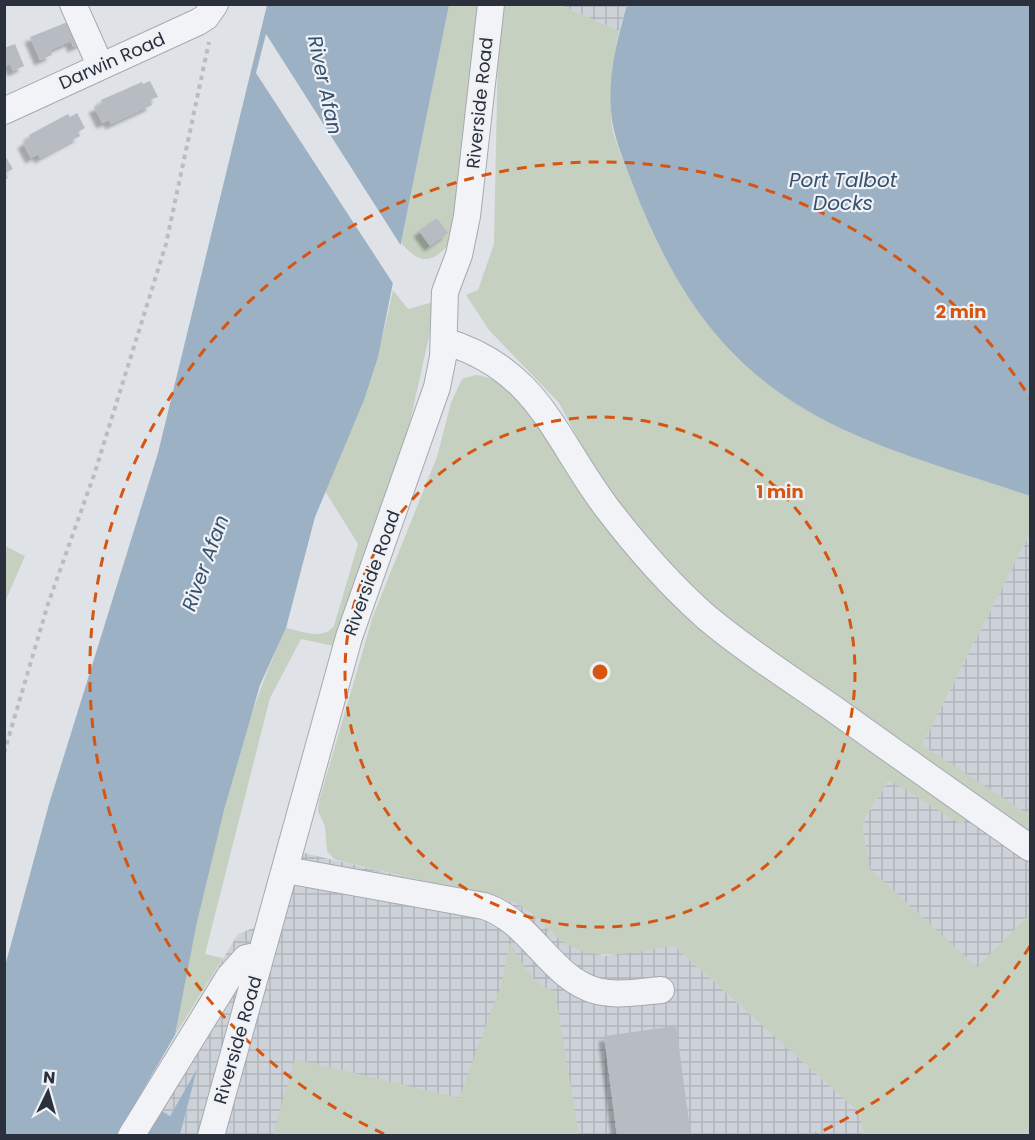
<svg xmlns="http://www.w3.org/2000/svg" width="1035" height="1140" font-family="Poppins,sans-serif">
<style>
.industrial{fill:url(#industrial-grid)}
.green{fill:#c5d0c1}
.water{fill:#9db1c4}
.pier{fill:#dfe2e7}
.building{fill:#b7bcc3;filter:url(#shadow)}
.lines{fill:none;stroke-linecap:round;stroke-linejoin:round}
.minor-casing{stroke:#a5a9b1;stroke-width:28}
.path{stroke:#b9bdc2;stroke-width:4;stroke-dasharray:4.5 4.5;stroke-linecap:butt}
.minor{stroke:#f1f3f6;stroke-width:26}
.ring{fill:none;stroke:#d55511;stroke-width:3;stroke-dasharray:10 8}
.labels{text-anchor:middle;stroke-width:4.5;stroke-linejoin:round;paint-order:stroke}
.street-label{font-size:18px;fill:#2a313d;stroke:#eef1f5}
.water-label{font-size:20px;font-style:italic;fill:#37506d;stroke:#eef1f5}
.centre{fill:#d55511;stroke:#eef1f5;stroke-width:3}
.ring-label{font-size:18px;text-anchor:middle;font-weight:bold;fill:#d55511;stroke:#eef1f5;stroke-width:4.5;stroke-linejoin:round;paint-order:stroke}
</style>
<defs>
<pattern id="industrial-grid" width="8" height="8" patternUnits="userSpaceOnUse" patternTransform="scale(1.5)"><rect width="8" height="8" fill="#cdd2d9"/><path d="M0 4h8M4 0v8" fill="none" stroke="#b0b5bb"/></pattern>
<filter id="shadow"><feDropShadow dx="-5.5" dy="5.5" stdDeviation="1.5" flood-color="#0004"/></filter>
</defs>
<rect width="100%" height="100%" fill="#dfe2e7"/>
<path class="industrial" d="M 560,5 L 627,5 L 619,31 Z
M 1030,533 L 1030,915 L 902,1050 L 863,831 L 865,818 L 889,780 L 922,745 Z
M 291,850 L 516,903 L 527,909 L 554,935 L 604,956 L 674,946 L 860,1113 L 863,1135 L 180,1135 L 196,1072 L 170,1116 L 139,1098 L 238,934 L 261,925 Z"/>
<path class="green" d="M 449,5 L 491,5 L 452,242 C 432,263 421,266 401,243 Z
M 502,5 L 560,5 L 619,31 C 613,58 607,108 614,135 C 621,158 632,180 640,202 C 677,300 746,386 843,429 C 903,456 968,474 1030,496 L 1030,533 L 922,745 L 1030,815 L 1030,833 L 829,697 L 698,597 L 622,509 L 594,469 L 559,403 L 489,330 L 466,295 L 478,290 L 494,244 L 498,50 Z
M 393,290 L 408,309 L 437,301 L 405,444 L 334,646 L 301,639 L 270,698 L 205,954 L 223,958 L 175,1035 C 201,898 227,756 286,628 C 302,631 322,641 334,626 L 358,544 L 325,491 C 353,425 379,361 393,290 Z
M 475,375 C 524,379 547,442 570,478 C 585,501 604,524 621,547 C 667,604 727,645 786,688 C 846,731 906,775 966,818 L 962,825 L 889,780 L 865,818 L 863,831 L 870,869 L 977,967 L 1030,914 L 1030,1135 L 863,1135 L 860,1113 L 674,946 C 637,951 595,965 562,941 C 545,929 535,912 516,903 L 344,862 L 334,859 L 327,851 L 325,826 L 318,811 L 319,801 L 373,616 L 437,457 L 451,403 L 462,379 Z
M 5,546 L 25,556 L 5,602 Z
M 510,943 C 522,962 532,985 555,991 L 579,1135 L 273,1135 L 295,1059 L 459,1098 L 501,985 Z"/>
<path class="water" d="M 267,5 L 449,5 L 378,357 L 364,400 L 315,517 L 286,628 L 260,685 L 224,810 L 197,922 L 175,1035 L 139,1097 L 170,1116 L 197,1069 L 180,1135 L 5,1136 L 5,966 L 49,804 L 158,453 Z
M 627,5 L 1030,5 L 1030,496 C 958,471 872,449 806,410 C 716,357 669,279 633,185 C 624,161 613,137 611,112 C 608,75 617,39 627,5 Z"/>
<path class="pier" d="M 266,34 L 403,249 L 396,288 L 256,73 Z"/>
<path class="building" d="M 75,19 L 84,42 L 73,47 L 71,41 L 50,50 L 52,55 L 40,60 L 30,37 Z
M 15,44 L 24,66 L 13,71 L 10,64 L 4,67 L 4,48 Z
M 150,81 L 158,97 L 150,100 L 152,105 L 111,124 L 109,120 L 102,123 L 94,107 L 102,104 L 101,100 L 142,82 L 143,84 Z
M 77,113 L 85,128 L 78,132 L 80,136 L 40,158 L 38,154 L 31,158 L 23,143 L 30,138 L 29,135 L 68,114 L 70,117 Z
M 4,154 L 13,169 L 5,173 L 8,178 L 4,180 Z
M 437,218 L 448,233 L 430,246 L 419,231 Z
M 676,1026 L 691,1136 L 617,1136 L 604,1036 Z"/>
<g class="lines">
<defs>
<path id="minor" d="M 73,4 L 100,65
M 4,111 L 198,22 L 206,17 L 215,4
M 444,341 C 539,369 554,438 607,508 C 636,546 669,584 705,616 C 745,650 791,679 834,709 C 899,756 965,802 1030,848
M 286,870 L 484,906 C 531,921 551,979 597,991 C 618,996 640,992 661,990
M 131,1136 L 229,977 L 246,958 L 261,955
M 211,1136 L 349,637 L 437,387 L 443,357 L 445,292 L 459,255 L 467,216 L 491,4"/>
</defs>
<use href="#minor" class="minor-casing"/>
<path class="path" d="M 4,753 L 48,604 L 94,475 L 166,244 L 209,42"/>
<use href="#minor" class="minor"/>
</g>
<g class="ring">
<circle cx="600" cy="672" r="255"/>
<path d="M1030 946A510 510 0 0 1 816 1134M384 1134A510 510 0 1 1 1030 398"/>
</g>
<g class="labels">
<g class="street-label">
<text transform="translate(112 61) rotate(-24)" y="6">Darwin Road</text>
<text transform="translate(480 103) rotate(-84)" y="6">Riverside Road</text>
<text transform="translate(372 573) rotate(-70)" y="6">Riverside Road</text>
<text transform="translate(238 1040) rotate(-74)" y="6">Riverside Road</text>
</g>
<g class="water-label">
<text transform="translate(325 85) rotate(78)" y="7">River Afan</text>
<text x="843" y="187">Port Talbot<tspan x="843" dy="23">Docks</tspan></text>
<text transform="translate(205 563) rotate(-70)" y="7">River Afan</text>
</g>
</g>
<circle cx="600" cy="672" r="9" class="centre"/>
<g class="ring-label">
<text x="961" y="318">2 min</text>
<text x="780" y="498">1 min</text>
</g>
<rect width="1035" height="1140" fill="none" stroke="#2a313d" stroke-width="12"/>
<g transform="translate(48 1092) rotate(5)" stroke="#eef1f5" stroke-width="4.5" paint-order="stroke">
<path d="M0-4.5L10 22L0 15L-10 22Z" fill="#2a313d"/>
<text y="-9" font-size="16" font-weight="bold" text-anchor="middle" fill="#2a313d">N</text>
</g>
</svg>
